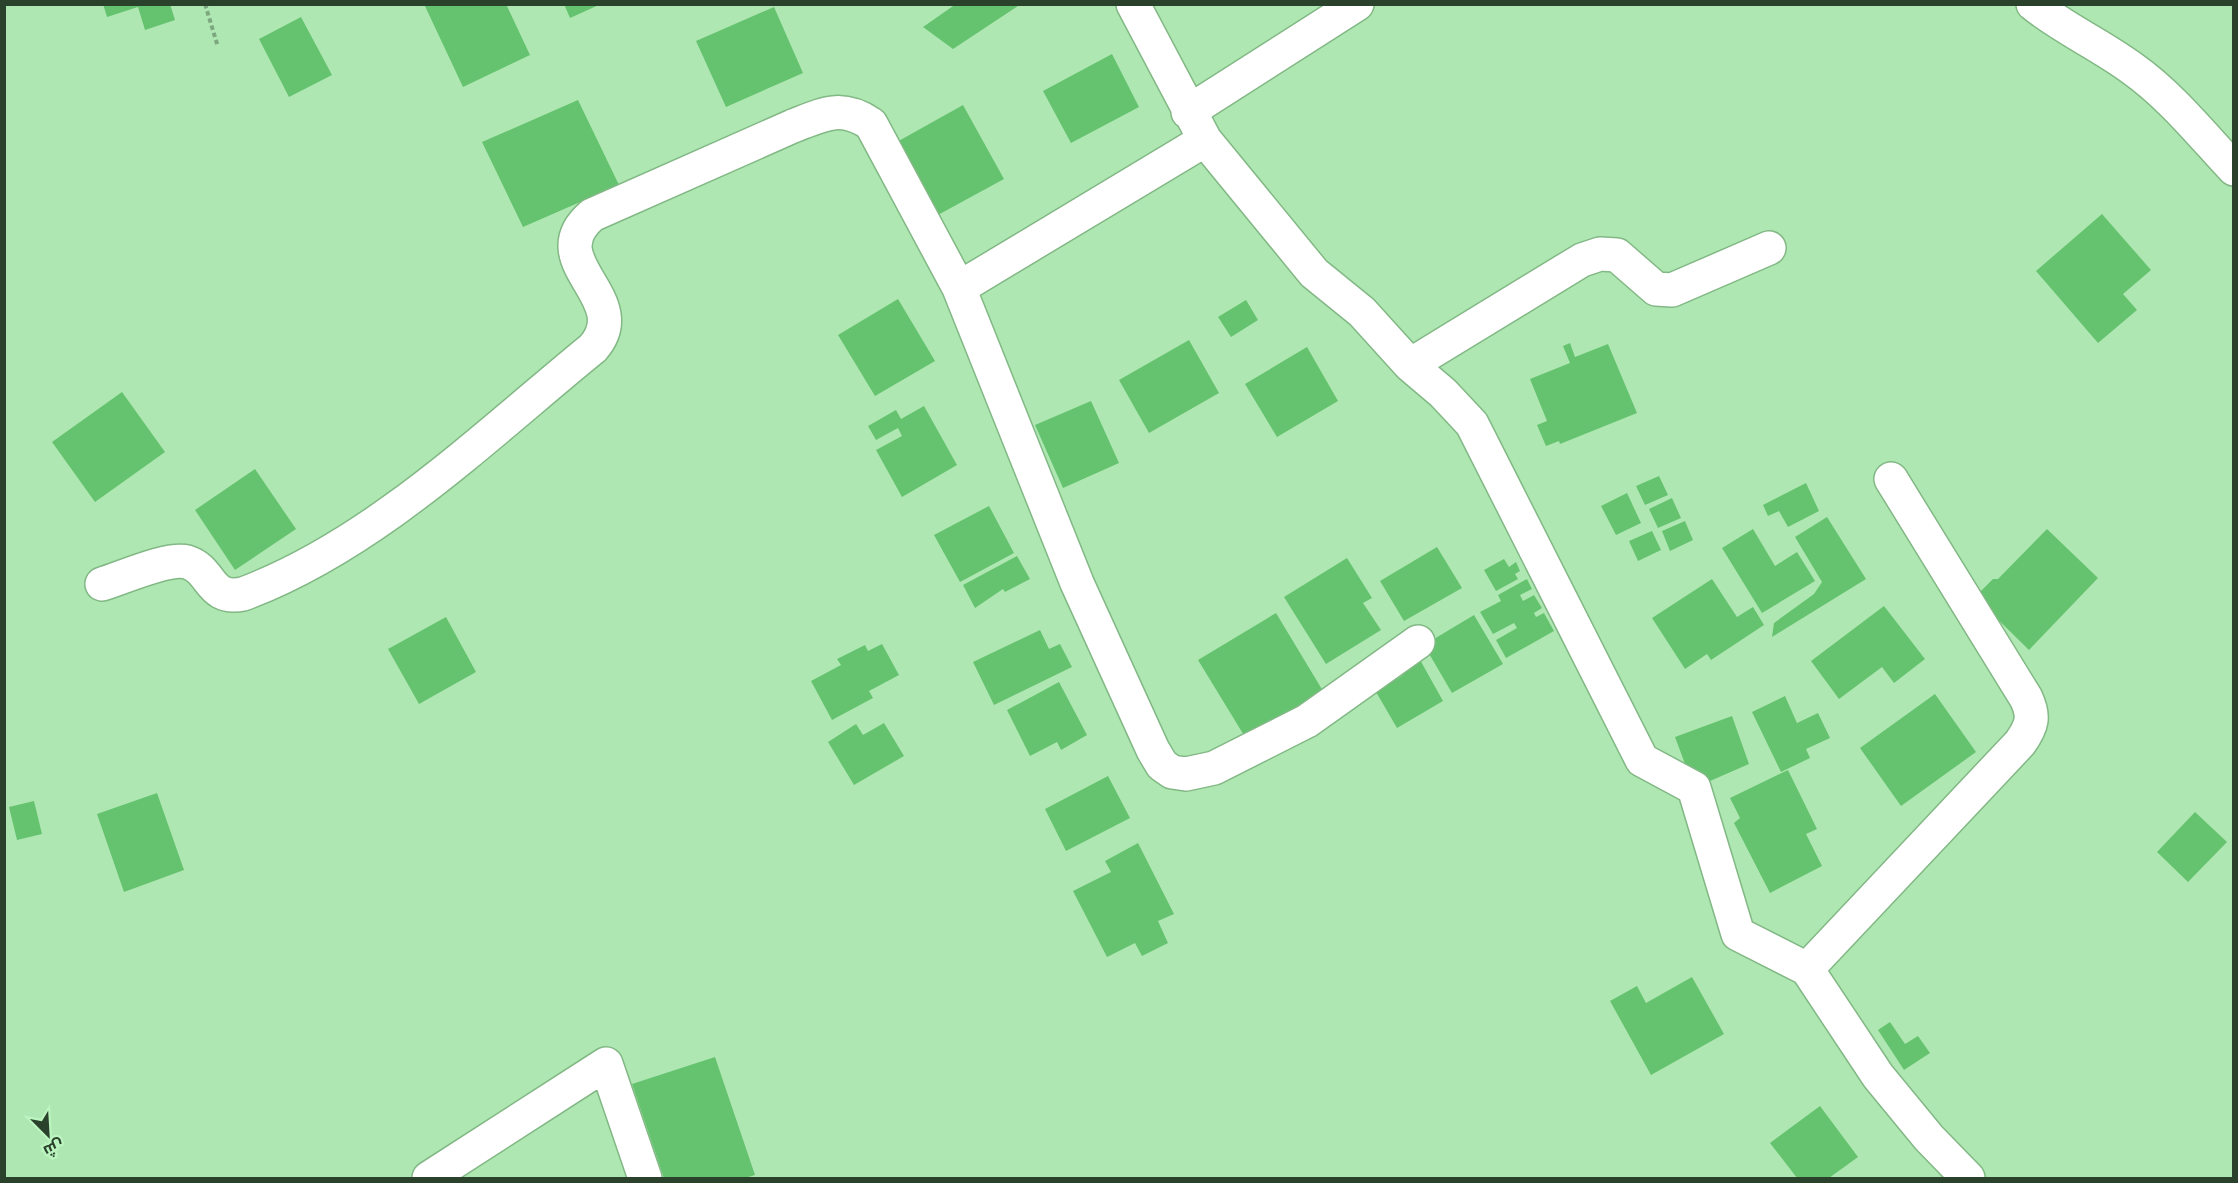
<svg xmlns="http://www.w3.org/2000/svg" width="2238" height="1183" font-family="'PT Sans Narrow',Cairo,sans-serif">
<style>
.building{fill:#65c36f}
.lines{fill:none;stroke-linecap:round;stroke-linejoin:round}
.minor-casing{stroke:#82b885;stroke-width:36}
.path{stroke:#7da87f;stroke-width:4;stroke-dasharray:4.5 3;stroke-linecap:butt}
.minor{stroke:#fff;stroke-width:33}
</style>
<rect width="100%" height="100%" fill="#afe7b2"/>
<path class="building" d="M 103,4 L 170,4 L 175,20 L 145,30 L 138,7 L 107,17 Z
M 424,4 L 506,4 L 530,55 L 463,87 Z
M 564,4 L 601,4 L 570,18 Z
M 956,4 L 1021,4 L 953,49 L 923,27 Z
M 774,7 L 803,73 L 726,107 L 696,41 Z
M 301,17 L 332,75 L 289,97 L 259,39 Z
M 1112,54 L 1139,107 L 1071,143 L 1043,91 Z
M 578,100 L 619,185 L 523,227 L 482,142 Z
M 963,105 L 1004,179 L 936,216 L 895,143 Z
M 2102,214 L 2151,270 L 2123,294 L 2137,310 L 2098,343 L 2036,271 Z
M 898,299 L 935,361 L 875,396 L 838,335 Z
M 1246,300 L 1258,320 L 1231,337 L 1218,317 Z
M 1189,340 L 1219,393 L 1149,433 L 1119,380 Z
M 1570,343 L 1575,357 L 1608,344 L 1637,413 L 1560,444 L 1559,441 L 1546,446 L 1537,425 L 1547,421 L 1530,379 L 1570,363 L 1563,346 Z
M 1307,347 L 1338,401 L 1277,437 L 1245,384 Z
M 122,392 L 165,452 L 95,502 L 52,442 Z
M 1091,401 L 1119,463 L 1063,488 L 1035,425 Z
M 924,406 L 957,465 L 902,497 L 876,450 L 902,436 L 898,428 L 876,440 L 868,426 L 896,410 L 901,419 Z
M 255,469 L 296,529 L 235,570 L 195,510 Z
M 1659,476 L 1668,495 L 1645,505 L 1636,486 Z
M 1806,483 L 1819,511 L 1788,527 L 1779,511 L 1768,516 L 1763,505 Z
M 1627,493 L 1641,523 L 1616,535 L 1601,506 Z
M 1672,498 L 1681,518 L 1658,528 L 1649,509 Z
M 989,506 L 1014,553 L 960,582 L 934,535 Z
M 1827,517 L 1866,579 L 1772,637 L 1774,623 L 1814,594 L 1822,582 L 1795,537 Z
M 1685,521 L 1693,540 L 1670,551 L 1662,531 Z
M 1753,529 L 1775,566 L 1797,552 L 1815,581 L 1762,613 L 1722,548 Z
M 2047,529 L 2098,578 L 2029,650 L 1975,597 L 1993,579 L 1998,579 Z
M 1652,531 L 1661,550 L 1638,561 L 1629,541 Z
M 1437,547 L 1462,588 L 1404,621 L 1380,581 Z
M 1017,556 L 1030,579 L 1005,592 L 1003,589 L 975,608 L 963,585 Z
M 1347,558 L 1372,598 L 1363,603 L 1381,630 L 1326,664 L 1284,597 Z
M 1504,559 L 1509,567 L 1516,562 L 1520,571 L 1515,574 L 1518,579 L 1496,591 L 1484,570 Z
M 1527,579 L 1532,589 L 1520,595 L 1523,601 L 1534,595 L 1542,608 L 1534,613 L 1536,617 L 1544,613 L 1554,631 L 1506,658 L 1496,640 L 1517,628 L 1514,623 L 1493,634 L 1480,612 L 1501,601 L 1498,595 Z
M 1712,579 L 1737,617 L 1753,607 L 1764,625 L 1711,660 L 1707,654 L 1685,669 L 1652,618 Z
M 1884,606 L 1925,659 L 1894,683 L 1882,667 L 1839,699 L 1811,661 Z
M 1276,613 L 1323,691 L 1245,737 L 1198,660 Z
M 1474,615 L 1503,664 L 1452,693 L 1424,645 Z
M 446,617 L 476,672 L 419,704 L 388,649 Z
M 1040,630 L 1049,649 L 1060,644 L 1072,667 L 994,705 L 973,662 Z
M 882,644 L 899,675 L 869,691 L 873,698 L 832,720 L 811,681 L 841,665 L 837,659 L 865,645 L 868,651 Z
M 1419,658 L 1443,701 L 1397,728 L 1372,685 L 1393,672 L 1397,679 L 1403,675 L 1400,668 Z
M 1059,682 L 1087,735 L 1061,750 L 1057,742 L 1030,756 L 1007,710 Z
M 1935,694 L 1976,752 L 1901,806 L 1860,748 Z
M 1785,696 L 1797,723 L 1818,713 L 1830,738 L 1806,749 L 1810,758 L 1781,772 L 1752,712 Z
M 1732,716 L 1749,764 L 1694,788 L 1675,737 Z
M 884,723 L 904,756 L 854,785 L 828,742 L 856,724 L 863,735 Z
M 1788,770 L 1817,829 L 1806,834 L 1822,866 L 1770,893 L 1734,823 L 1740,818 L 1730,798 Z
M 1108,776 L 1130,818 L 1066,851 L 1045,809 Z
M 157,793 L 184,870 L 124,892 L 97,814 Z
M 34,801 L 42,834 L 17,840 L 9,807 Z
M 2195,812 L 2227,842 L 2188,882 L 2157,852 Z
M 1138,843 L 1174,914 L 1158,921 L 1168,943 L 1142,956 L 1135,943 L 1107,957 L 1073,891 L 1111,872 L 1105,861 Z
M 1692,977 L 1724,1034 L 1651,1075 L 1610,1001 L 1637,986 L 1646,1003 Z
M 1890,1022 L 1905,1044 L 1918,1036 L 1930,1053 L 1904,1070 L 1878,1030 Z
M 715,1057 L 755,1175 L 745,1178 L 664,1178 L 632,1084 Z
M 1820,1106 L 1858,1157 L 1829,1178 L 1797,1178 L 1770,1143 Z"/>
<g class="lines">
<defs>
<path id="minor" d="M 1133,4 L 1205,140 L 1314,273 L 1362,312 L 1410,365 L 1443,393 L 1472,424 L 1642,760 L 1694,788 L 1738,934 L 1807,969 L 1878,1076 L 1929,1138 L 1968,1178
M 2033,4 C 2064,29 2101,45 2133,69 C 2171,96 2202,135 2234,169
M 1188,112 L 1357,4
M 959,288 L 1205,140
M 1410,365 L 1582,260 L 1600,254 L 1617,255 L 1656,289 L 1672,290 L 1769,248
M 102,584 C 122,578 168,557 187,562 C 213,570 208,601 243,594 C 374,545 486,435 593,348 C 637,298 537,262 592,215 L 793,126 C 824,114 841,104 871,124 L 959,288 L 1077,583 L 1153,750 L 1162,765 L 1172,772 L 1186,774 L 1214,768 L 1307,721 L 1418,642
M 1807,969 L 2020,743 C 2032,726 2035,717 2026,698 L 1891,479
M 429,1178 L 606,1064 L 645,1178"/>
</defs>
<use href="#minor" class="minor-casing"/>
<path class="path" d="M 205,4 L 218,47"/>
<use href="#minor" class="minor"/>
</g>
<rect width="2238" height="1183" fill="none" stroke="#2a412c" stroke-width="12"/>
<g transform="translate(48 1135) rotate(156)" stroke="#bcf4bf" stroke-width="4.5" paint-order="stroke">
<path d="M0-4.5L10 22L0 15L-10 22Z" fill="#2a412c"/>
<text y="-9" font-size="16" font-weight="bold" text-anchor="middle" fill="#2a412c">ش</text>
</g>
</svg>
